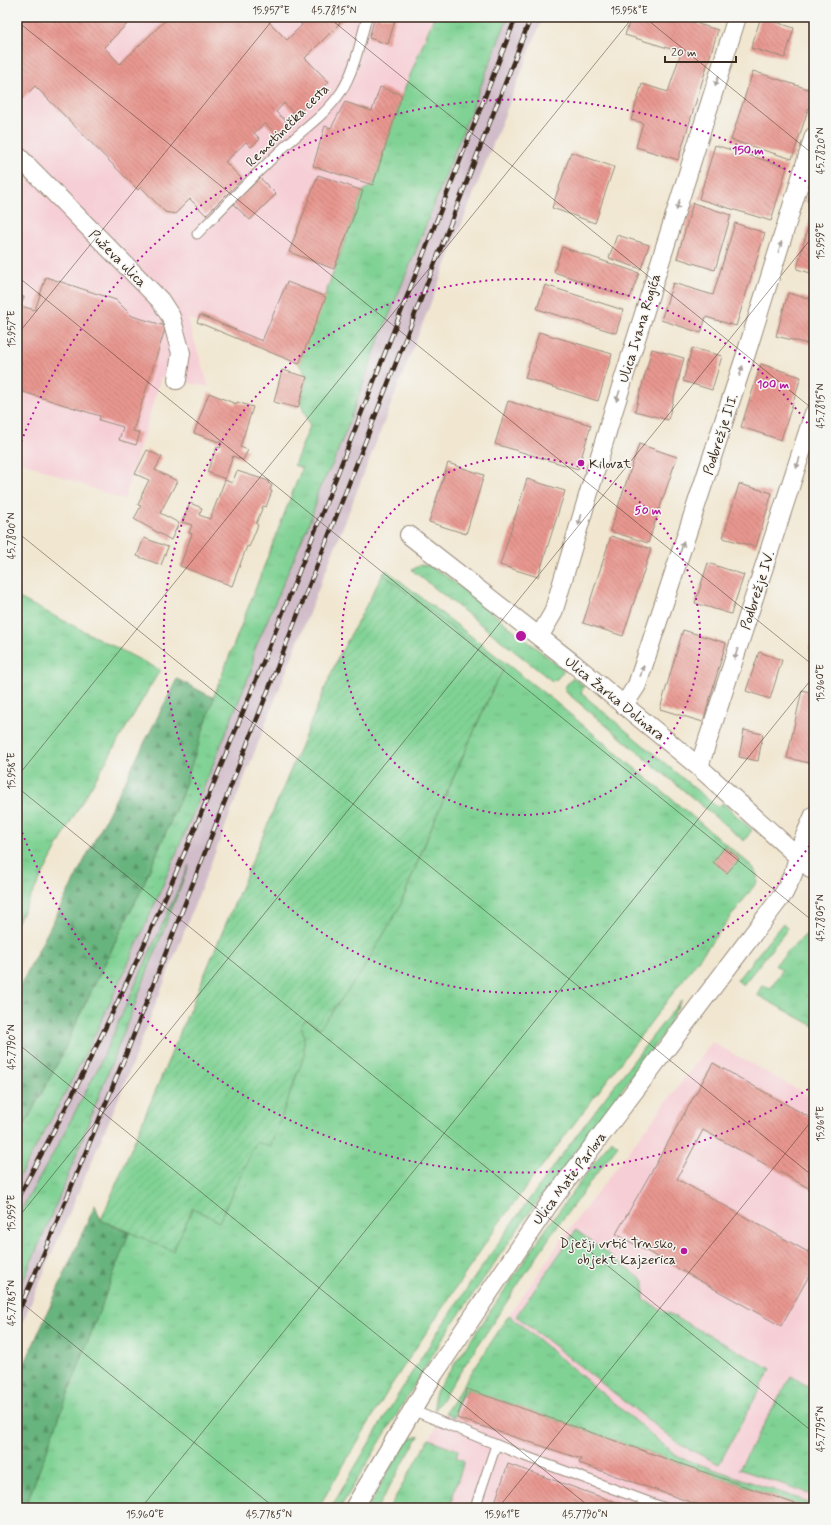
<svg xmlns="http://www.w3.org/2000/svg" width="831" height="1525" font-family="Mynerve,sans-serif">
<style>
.built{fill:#f6cfd6}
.railway{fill:#d1bdc9}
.grass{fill:url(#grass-tufts);stroke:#5e7e59}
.forest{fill:url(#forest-firs);stroke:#526f4e}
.garden{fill:url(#garden-furrows);stroke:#5e7e59}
.building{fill:url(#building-back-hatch)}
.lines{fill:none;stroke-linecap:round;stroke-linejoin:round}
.lane-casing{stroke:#968878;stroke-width:11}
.street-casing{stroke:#968878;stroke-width:20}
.lane{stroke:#fff;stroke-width:9}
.street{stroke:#fff;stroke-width:18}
.rail-casing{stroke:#3b2a1e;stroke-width:4.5}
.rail{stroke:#f6f6f2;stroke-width:3;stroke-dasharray:9;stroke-linecap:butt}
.oneway{fill:#a79f9a}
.ticks{fill:none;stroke:#3b2a1e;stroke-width:1;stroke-opacity:0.45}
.ring{fill:none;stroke:#b5179e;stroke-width:2;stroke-dasharray:2 4}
.poi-dot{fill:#b5179e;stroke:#f6f6f2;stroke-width:1.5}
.labels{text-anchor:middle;stroke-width:3;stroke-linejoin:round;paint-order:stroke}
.street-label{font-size:14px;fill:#3b2a1e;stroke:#f6f6f2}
.poi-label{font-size:14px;fill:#3b2a1e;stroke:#f6f6f2;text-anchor:start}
.centre{fill:#b5179e;stroke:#f6f6f2;stroke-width:2}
.ring-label{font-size:12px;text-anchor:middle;font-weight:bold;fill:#b5179e;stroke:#f6f6f2;stroke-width:3;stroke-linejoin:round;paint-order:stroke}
.neatline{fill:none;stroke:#3b2a1e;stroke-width:1.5}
.ticks-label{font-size:10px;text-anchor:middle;fill:#3b2a1e}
</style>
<defs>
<pattern id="grass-tufts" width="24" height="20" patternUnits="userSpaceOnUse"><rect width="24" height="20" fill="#80d294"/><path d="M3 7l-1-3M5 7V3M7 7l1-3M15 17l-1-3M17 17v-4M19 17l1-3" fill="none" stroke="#70b47f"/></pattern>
<pattern id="forest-firs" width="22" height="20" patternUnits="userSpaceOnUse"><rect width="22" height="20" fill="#68b47e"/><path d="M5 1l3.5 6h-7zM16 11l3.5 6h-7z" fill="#579367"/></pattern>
<pattern id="garden-furrows" width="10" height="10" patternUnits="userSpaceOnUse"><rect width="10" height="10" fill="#80d294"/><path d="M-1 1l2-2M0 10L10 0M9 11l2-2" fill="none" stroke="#70b47f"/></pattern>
<pattern id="building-back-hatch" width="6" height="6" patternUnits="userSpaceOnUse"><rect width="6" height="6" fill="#e89790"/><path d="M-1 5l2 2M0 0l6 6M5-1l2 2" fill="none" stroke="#bd7b75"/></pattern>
</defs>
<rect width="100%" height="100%" fill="#f6f6f2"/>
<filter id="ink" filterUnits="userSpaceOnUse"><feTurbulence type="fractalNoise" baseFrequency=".025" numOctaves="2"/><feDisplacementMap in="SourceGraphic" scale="8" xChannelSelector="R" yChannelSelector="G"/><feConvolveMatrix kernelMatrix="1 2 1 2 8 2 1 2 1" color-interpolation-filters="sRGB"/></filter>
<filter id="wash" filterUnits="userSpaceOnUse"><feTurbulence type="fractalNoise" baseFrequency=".012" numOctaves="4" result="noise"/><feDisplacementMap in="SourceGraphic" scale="16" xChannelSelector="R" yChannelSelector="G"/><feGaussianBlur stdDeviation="0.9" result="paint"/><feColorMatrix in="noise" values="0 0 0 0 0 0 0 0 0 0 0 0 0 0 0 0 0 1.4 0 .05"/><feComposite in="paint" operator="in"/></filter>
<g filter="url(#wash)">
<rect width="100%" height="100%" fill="#f1e7d1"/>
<path class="built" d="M 17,17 L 434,17 L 402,95 L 373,185 L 334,269 L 326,297 L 299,364 L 187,318 L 209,387 L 161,377 L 124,500 L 17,460 L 17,210 L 33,167 L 30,155 L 17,139 Z
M 712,1042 L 814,1099 L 814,1508 L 449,1508 L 463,1461 L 456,1457 L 458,1450 L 429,1439 L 509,1315 L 567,1232 Z"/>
<path class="railway" d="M 508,17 L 543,17 L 118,1100 L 17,1335 L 17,1295 L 63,1188 L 185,875 L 98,1068 L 52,1156 L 17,1217 L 17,1180 L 42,1138 L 126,969 L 179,848 L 252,668 L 254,651 L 307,528 L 316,504 L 317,493 L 333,463 L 345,433 L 378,342 L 414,255 Z"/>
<path class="grass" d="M 434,17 L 508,17 L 414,255 L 378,342 L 345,433 L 333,463 L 317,493 L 316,504 L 307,528 L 254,651 L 252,668 C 182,842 112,1018 17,1180 L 17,1139 L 62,1055 L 79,1016 L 141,890 L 180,799 L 210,706 L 302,468 L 294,465 L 310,426 L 300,402 L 307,377 L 299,364 C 322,307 341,249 363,191 L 373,185 L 402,95 Z
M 420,565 L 429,566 L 442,573 L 564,670 L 557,679 L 552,681 L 412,570 Z
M 386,570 L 553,700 L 753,867 L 757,875 L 757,882 L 499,1223 L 392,1384 L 318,1508 L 17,1508 L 17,1378 L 101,1220 L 129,1233 L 193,1208 L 219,1221 L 256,1142 L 270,1147 L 304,1037 L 301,1024 L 307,1019 L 319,1028 L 362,971 L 400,906 L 434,821 L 495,684 L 504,669 L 383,574 Z
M 17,597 L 160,670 L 72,819 L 17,923 Z
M 573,677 L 584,686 L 581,693 L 717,807 L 723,803 L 752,830 L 744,841 L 566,692 L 565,687 Z
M 189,865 L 63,1188 L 17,1295 L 17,1217 L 52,1156 L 98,1068 Z
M 783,923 L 787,928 L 786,931 L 743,985 L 737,980 Z
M 810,931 L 814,936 L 814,1026 L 757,995 L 762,985 L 770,989 L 782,970 L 775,965 L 792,947 Z
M 682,999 L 662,1036 L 524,1220 L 443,1338 L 340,1508 L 331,1508 C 376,1431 421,1354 472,1281 C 538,1184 609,1091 682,999 Z
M 611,1140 L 618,1145 L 553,1232 L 435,1410 L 434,1398 L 437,1390 L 548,1226 Z
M 576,1230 L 644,1281 L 644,1300 L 771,1369 L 719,1464 L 679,1444 L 516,1316 Z
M 509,1315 L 678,1457 L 814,1504 L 814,1508 L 808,1508 L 467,1389 L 464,1396 L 461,1395 L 454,1418 L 445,1413 Z
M 791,1376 L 814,1390 L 814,1495 L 739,1469 Z
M 419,1436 L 377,1508 L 367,1508 L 404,1444 L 408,1440 Z
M 429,1439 L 458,1450 L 456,1457 L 464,1461 L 449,1508 L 389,1508 Z"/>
<path class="forest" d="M 177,679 L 214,698 L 180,799 L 141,890 L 79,1016 L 62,1055 L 17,1139 L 17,992 Z
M 95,1205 L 101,1220 L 129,1233 L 25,1508 L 17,1508 L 17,1381 Z"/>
<path class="garden" d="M 383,574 L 504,669 L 495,684 L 434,821 L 400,906 L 362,971 L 320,1028 L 307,1020 L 301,1024 L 304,1037 L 304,1056 L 270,1147 L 256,1142 L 219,1222 L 193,1208 L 173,1251 L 101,1220 L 337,660 Z"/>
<g id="blocks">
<path class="building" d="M 17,17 L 134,17 L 104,47 L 120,64 L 169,17 L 264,17 L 287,40 L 302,25 L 295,17 L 346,17 L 305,58 L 329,82 L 296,116 L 284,103 L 276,112 L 288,123 L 277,135 L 265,123 L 254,133 L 260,139 L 251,147 L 246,142 L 225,162 L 242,179 L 206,215 L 190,199 L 175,214 L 165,212 L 141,187 L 138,190 L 35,86 L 17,104 Z
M 375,17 L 396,17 L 388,44 L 369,38 Z
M 631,17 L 675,17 L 718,30 L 678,160 L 636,147 L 643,123 L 631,120 L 642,84 L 668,92 L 681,52 L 625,35 Z
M 761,17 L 794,28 L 785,58 L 751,48 Z
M 753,71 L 814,91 L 792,159 L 731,140 Z
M 380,87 L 402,95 L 373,185 L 313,166 L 325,126 L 331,128 L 345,102 L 372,111 Z
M 715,145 L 787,167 L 771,221 L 699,199 Z
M 571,152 L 614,167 L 595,223 L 552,208 Z
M 318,175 L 363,191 L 334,269 L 289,252 Z
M 260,178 L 276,194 L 250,220 L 233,204 Z
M 814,178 L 814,203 L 807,201 Z
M 693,203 L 731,215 L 715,270 L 677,258 Z
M 814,204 L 814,274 L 797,269 Z
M 735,223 L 765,233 L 736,326 L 706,317 L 701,333 L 661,320 L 673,283 L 713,295 Z
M 617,235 L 649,245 L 641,269 L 609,258 Z
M 562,247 L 639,273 L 630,298 L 554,272 Z
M 46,277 L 116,300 L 132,316 L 166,326 L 133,431 L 140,433 L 136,445 L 119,440 L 123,427 L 99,420 L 100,416 L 17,390 L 17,295 L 24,297 L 21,306 L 35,310 Z
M 287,282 L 326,297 L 299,364 L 197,322 L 200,315 L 262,341 Z
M 545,285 L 623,310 L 616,333 L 537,309 Z
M 788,293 L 814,300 L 814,338 L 812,345 L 776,336 Z
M 539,332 L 612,354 L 598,401 L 525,378 Z
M 692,348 L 722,356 L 712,390 L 683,381 Z
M 652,349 L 684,358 L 668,420 L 635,411 Z
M 761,364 L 801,377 L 781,440 L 741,427 Z
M 282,370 L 307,377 L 298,408 L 274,402 Z
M 209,393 L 236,404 L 237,402 L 253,407 L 240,447 L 248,450 L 243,460 L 233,456 L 225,479 L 207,472 L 217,447 L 220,448 L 222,443 L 194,433 Z
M 508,401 L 591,425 L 578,469 L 495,444 Z
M 639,444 L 677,457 L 648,543 L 610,531 Z
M 147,450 L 162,457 L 155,470 L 177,481 L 160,513 L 179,523 L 171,540 L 134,519 L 141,506 L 138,505 L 142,496 L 141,496 L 149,480 L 135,474 Z
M 448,463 L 484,475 L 466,534 L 429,522 Z
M 237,471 L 269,481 L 268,483 L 272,485 L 270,490 L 272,491 L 266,507 L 263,506 L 256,524 L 258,525 L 249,547 L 247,546 L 232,586 L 180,566 L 192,534 L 189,533 L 192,525 L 182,522 L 190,503 L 202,508 L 199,515 L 210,519 L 225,480 L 232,483 Z
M 527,479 L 565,491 L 538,577 L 500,565 Z
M 739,484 L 772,493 L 756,547 L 723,538 Z
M 611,536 L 651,549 L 623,636 L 583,623 Z
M 144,538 L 168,547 L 161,565 L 137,556 Z
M 708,563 L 744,575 L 731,614 L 695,603 Z
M 683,630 L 726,643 L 703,722 L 660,709 Z
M 814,635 L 814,651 L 809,649 Z
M 759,652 L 782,660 L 770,699 L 746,691 Z
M 802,690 L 814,693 L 814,764 L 787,758 Z
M 744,730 L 763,734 L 758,761 L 739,757 Z
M 725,847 L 739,859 L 727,873 L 713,862 Z
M 713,1063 L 814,1120 L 814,1191 L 703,1130 L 677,1179 L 808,1252 L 814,1241 L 814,1267 L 781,1326 L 616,1234 Z
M 467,1389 L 807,1508 L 707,1508 L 579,1463 L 581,1459 L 457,1418 Z
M 508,1464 L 632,1508 L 493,1508 Z"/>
</g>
</g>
<g filter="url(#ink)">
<use href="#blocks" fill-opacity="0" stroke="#968878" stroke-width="1"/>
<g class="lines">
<defs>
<path id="lane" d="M 17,176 L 22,161
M 197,234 C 225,205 253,177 282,149 C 302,130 325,116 341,92 C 355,70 360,42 367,17
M 412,1410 L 519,1454 L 665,1508
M 475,1508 L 496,1445"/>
<path id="street" d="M 17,155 L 160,300 L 171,317 L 181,353 L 177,380
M 409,535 L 574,664 L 699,767 L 814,871
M 539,637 L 553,613 L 610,422 L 737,17
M 624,705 L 637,685 L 746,354 L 814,136
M 699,767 L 814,413
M 354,1508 L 434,1374 L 549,1204 L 784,893 L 793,874 L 803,840 L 814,815"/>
</defs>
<use href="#lane" class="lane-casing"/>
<use href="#street" class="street-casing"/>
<use href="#lane" class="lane"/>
<use href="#street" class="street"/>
<defs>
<path id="rail" d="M 17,1199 C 130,996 217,780 302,564 C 374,382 445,199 516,17
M 17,1315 L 44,1253 L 127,1052 L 531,17"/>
</defs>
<use href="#rail" class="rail-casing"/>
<use href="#rail" class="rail"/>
</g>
<defs><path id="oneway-solid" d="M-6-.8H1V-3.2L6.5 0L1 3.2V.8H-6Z"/></defs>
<g class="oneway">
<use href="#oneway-solid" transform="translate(717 81) rotate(107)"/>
<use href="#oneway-solid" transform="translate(678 205) rotate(107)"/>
<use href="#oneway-solid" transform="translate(780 247) rotate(-73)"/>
<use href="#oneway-solid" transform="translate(741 371) rotate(-72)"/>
<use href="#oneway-solid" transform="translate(618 396) rotate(108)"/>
<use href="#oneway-solid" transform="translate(798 463) rotate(108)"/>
<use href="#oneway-solid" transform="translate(580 520) rotate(106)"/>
<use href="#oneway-solid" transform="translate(682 547) rotate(-72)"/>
<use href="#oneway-solid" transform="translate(736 654) rotate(108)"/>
<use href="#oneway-solid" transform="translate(642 671) rotate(-72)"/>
</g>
</g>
<path class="ticks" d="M 328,17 L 814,410M 644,17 L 814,155M 17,21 L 814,666M 17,276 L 814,922M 17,335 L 275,17M 17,532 L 814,1177M 17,777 L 633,17M 17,787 L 814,1433M 17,1043 L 591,1508M 17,1219 L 814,235M 17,1299 L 275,1508M 141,1508 L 814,676M 498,1508 L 814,1118"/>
<g class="ring">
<circle cx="521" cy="636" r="179"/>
<path d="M813 841A357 357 0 1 1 813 431"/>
<path d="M813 1086A536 536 0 0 1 17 819M17 453A536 536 0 0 1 813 186"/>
</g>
<g class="poi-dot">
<circle cx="581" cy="463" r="4"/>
<circle cx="684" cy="1251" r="4"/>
</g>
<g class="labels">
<g class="street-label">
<text transform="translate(287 125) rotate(-45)" y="5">Remetinečka cesta</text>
<text transform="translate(118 258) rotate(45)" y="5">Puževa ulica</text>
<text transform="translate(639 328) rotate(-73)" y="5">Ulica Ivana Rogića</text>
<text transform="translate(720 434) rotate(-72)" y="5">Podbrežje III.</text>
<text transform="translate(757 590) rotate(-72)" y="5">Podbrežje IV.</text>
<text transform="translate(615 698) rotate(39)" y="5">Ulica Žarka Dolinara</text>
<text transform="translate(569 1178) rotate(-53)" y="5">Ulica Mate Parlova</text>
</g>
<g class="poi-label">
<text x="589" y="468">Kilovat</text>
<text x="676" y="1248" text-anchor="end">Dječji vrtić Trnsko,<tspan x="676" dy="16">objekt Kajzerica</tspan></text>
</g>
</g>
<circle cx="521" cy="636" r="6" class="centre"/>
<g class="ring-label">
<text x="748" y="154">150 m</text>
<text x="773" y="388">100 m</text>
<text x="648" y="514">50 m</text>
</g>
<rect width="831" height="1525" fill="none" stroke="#f6f6f2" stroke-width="44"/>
<path d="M665 56v6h71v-6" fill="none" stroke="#3b2a1e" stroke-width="2"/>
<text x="671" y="56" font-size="12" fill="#3b2a1e" stroke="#f6f6f2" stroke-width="3" paint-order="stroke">20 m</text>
<rect x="22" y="22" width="787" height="1481" class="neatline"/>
<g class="ticks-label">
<text x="271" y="14">15.957°E</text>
<text x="334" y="14">45.7815°N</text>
<text x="629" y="14">15.958°E</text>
<text transform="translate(820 151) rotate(-90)" y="4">45.7820°N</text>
<text transform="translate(820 241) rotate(-90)" y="4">15.959°E</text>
<text transform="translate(11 329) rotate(-90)" y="4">15.957°E</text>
<text transform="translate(820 406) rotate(-90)" y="4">45.7815°N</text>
<text transform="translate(11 536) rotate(-90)" y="4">45.7800°N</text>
<text transform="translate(820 683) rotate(-90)" y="4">15.960°E</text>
<text transform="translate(11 771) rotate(-90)" y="4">15.958°E</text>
<text transform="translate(820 918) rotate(-90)" y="4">45.7805°N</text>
<text transform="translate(11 1047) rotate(-90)" y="4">45.7790°N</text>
<text transform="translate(820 1124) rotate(-90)" y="4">15.961°E</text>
<text transform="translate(11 1213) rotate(-90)" y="4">15.959°E</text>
<text transform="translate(11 1303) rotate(-90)" y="4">45.7785°N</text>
<text transform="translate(820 1429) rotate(-90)" y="4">45.7795°N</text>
<text x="145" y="1518">15.960°E</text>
<text x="269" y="1518">45.7785°N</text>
<text x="502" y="1518">15.961°E</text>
<text x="585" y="1518">45.7790°N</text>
</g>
</svg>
